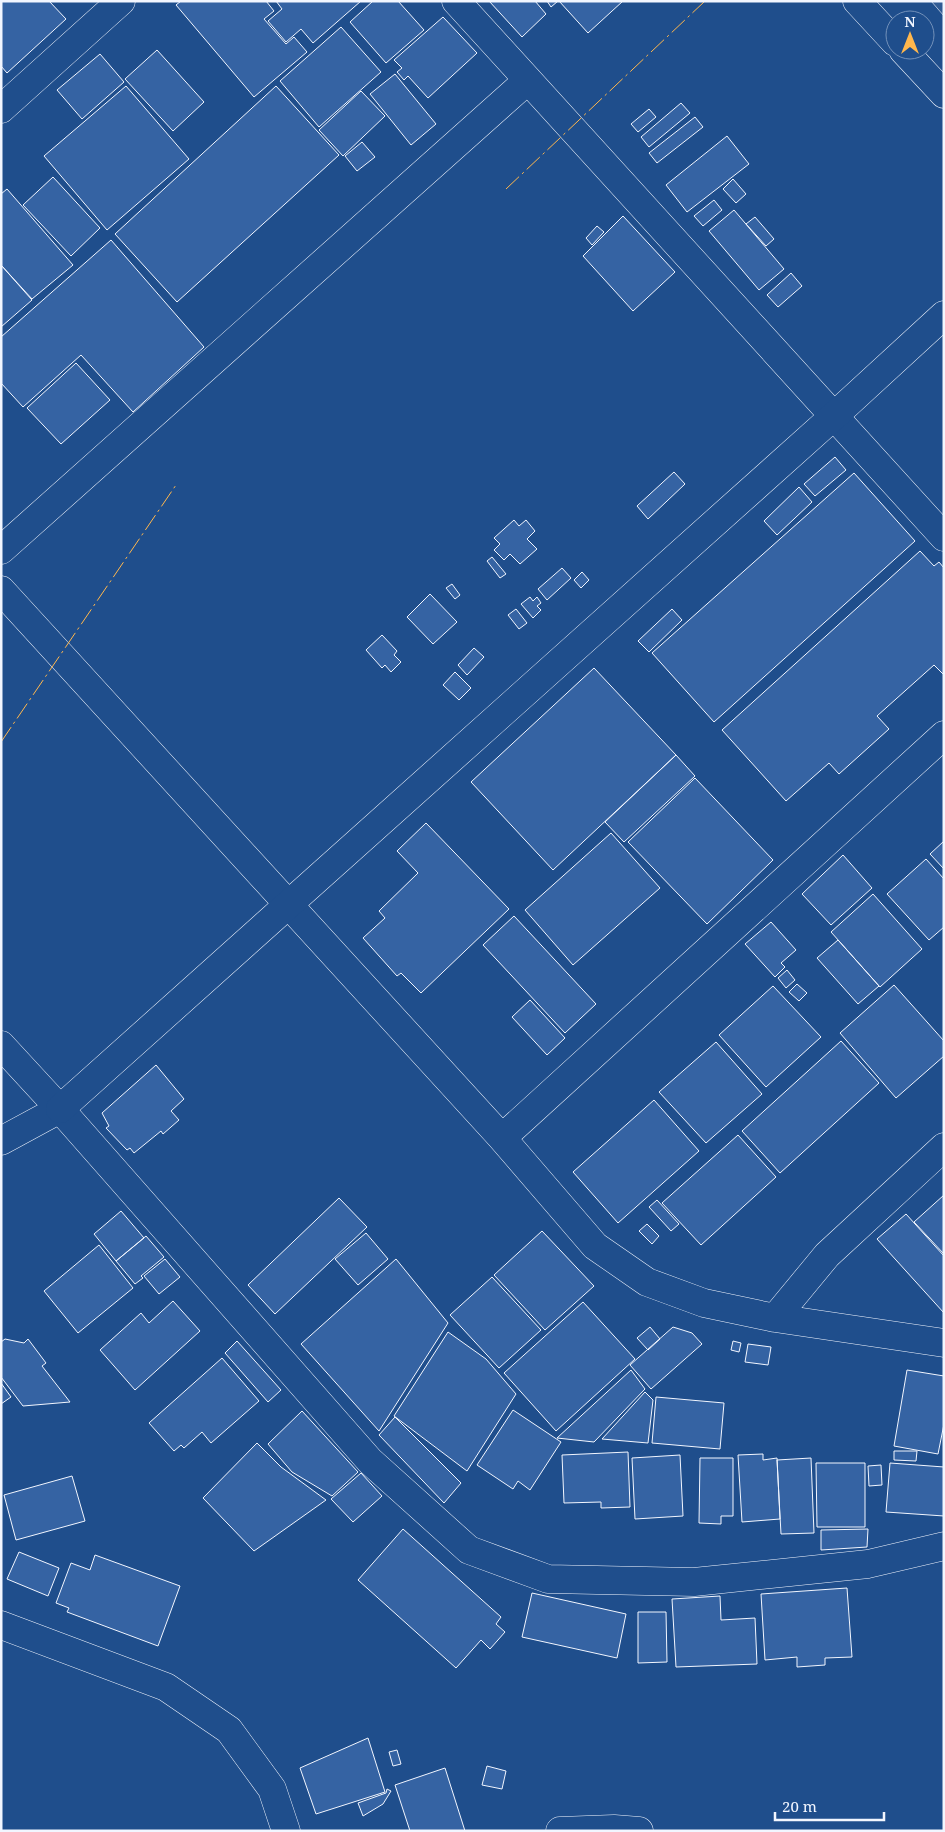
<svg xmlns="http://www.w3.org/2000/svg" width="945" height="1832" font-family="'Noto Serif',serif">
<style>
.built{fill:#305b95;stroke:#a8bbd7}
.building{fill:#3563a3;stroke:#f2f6ff}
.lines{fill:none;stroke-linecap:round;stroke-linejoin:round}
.minor-casing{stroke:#f2f6ff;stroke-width:29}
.tertiary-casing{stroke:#f2f6ff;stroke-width:29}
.minor{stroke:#1f4e8c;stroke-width:28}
.tertiary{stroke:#1f4e8c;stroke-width:28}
.power{stroke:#ffb74d;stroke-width:1;stroke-dasharray:18 4 2.5 4;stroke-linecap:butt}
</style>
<rect width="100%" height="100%" fill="#1f4e8c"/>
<path class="built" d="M 931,1 L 944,1 L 944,16 Z"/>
<path class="building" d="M 1,1 L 49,1 L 66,19 L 7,73 L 1,66 Z
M 181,1 L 266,1 L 274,11 L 264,19 L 286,44 L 294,37 L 307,52 L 254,97 L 176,5 Z
M 276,1 L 361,1 L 313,43 L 301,29 L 286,42 L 268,21 L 282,9 Z
M 373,1 L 398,1 L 424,30 L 386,63 L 350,22 Z
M 489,1 L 535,1 L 546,14 L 522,37 Z
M 547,1 L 558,1 L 551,7 Z
M 559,1 L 623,1 L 588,33 Z
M 443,17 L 477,53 L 428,98 L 408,76 L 404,80 L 397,72 L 402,68 L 394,60 Z
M 341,27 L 381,72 L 319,127 L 280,81 Z
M 157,50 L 204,102 L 173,131 L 125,79 Z
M 100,54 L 124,82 L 82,119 L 57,90 Z
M 395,74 L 436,124 L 411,145 L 370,94 Z
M 126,86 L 189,159 L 107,230 L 44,156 Z
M 276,86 L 339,155 L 177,302 L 115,234 Z
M 361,91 L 385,116 L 343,156 L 319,130 Z
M 681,103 L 690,113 L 649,147 L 641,137 Z
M 649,109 L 656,117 L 638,132 L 631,124 Z
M 695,117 L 703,127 L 657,163 L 649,153 Z
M 727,136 L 749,164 L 687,212 L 666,185 Z
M 362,142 L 375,157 L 357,171 L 345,156 Z
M 53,177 L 100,228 L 71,256 L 23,205 Z
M 733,179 L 746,194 L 736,203 L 723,189 Z
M 7,189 L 73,265 L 32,299 L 1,265 L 1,194 Z
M 714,200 L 722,210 L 703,226 L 694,216 Z
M 734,210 L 784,269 L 759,290 L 709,231 Z
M 623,216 L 675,272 L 633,311 L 583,256 Z
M 755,217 L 774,239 L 766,246 L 746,224 Z
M 597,226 L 604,232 L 592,245 L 586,238 Z
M 111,240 L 204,347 L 133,412 L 81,355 L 23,407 L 1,383 L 1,337 Z
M 1,265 L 32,300 L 1,327 Z
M 791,273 L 802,286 L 778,307 L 767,295 Z
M 76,363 L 110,400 L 61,444 L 27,408 Z
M 835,457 L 846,470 L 815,496 L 804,484 Z
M 674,472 L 685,484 L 648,519 L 637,506 Z
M 854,473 L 915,541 L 714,722 L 652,653 Z
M 799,487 L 812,502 L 777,535 L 764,521 Z
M 514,520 L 519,526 L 526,520 L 535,531 L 527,539 L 537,549 L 520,564 L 510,554 L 504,560 L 494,550 L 500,544 L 494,538 Z
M 920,551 L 934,566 L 939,562 L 944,568 L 944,675 L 934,665 L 877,716 L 889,729 L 839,774 L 829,763 L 786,801 L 722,730 Z
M 492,557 L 506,574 L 500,578 L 487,561 Z
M 562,568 L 571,578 L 547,600 L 538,589 Z
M 582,572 L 589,580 L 581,588 L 574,580 Z
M 452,584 L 460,595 L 455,599 L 446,588 Z
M 430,594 L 457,622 L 433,644 L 407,617 Z
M 530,597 L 533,601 L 537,597 L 541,603 L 537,606 L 541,610 L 533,618 L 521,604 Z
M 516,609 L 527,623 L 519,629 L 508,615 Z
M 672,609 L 682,620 L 649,652 L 638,641 Z
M 382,635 L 397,651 L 394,655 L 401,662 L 391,672 L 385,665 L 382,668 L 366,650 Z
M 474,648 L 484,657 L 467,675 L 458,665 Z
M 594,668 L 676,755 L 553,870 L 471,782 Z
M 455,672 L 471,688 L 459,700 L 443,685 Z
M 676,755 L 695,776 L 624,842 L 605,822 Z
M 695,778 L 773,860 L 707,924 L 628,842 Z
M 426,823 L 509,909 L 421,993 L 401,973 L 397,976 L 363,938 L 385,918 L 379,911 L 418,873 L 397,851 Z
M 611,833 L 660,888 L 573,965 L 525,910 Z
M 944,841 L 944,869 L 930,854 Z
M 843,855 L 872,888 L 831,925 L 802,894 Z
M 926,859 L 944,879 L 944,927 L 929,940 L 887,894 Z
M 873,894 L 922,949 L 880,987 L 831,932 Z
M 514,916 L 596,1004 L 565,1033 L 483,945 Z
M 771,922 L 796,950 L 781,963 L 785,967 L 775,977 L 745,944 Z
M 838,940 L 879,986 L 858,1004 L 817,958 Z
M 787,970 L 795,980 L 786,988 L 778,978 Z
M 797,984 L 807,993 L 799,1001 L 789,992 Z
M 894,985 L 944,1041 L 944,1056 L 896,1098 L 840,1033 Z
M 773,986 L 821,1037 L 766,1087 L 719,1035 Z
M 530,1000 L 565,1038 L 547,1055 L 512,1017 Z
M 841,1041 L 879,1083 L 780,1173 L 742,1131 Z
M 716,1042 L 762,1094 L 706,1143 L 659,1092 Z
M 156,1065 L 184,1099 L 171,1111 L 179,1120 L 163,1134 L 161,1131 L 134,1153 L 130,1148 L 127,1150 L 106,1128 L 109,1126 L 102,1113 Z
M 654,1100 L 699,1151 L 618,1223 L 573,1172 Z
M 738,1135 L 776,1177 L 701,1245 L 662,1203 Z
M 944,1195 L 944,1254 L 914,1222 Z
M 339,1198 L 367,1227 L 275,1314 L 248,1285 Z
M 657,1200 L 679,1224 L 671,1231 L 649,1207 Z
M 121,1211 L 144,1238 L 116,1261 L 94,1234 Z
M 906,1214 L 944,1256 L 944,1313 L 877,1239 Z
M 647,1224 L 659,1236 L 652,1244 L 639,1231 Z
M 542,1231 L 594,1286 L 545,1330 L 494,1275 Z
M 366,1233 L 388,1259 L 358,1285 L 335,1259 Z
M 146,1236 L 164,1257 L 141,1276 L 143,1278 L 135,1284 L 116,1261 Z
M 99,1245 L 133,1288 L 78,1333 L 44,1291 Z
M 165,1259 L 180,1277 L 159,1294 L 144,1276 Z
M 396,1259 L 448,1323 L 379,1431 L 301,1344 Z
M 492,1277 L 541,1330 L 499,1368 L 450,1315 Z
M 173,1301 L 200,1331 L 135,1390 L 100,1350 L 141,1313 L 149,1323 Z
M 583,1302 L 635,1359 L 556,1431 L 504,1373 Z
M 650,1327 L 660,1339 L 648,1350 L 637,1338 Z
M 673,1327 L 692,1333 L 702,1344 L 651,1389 L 630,1365 Z
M 448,1332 L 486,1359 L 516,1394 L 467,1471 L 394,1416 Z
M 5,1339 L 24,1343 L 28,1339 L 46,1363 L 42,1366 L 70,1402 L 23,1406 L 1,1377 L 1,1342 Z
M 237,1341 L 281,1390 L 268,1402 L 225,1353 Z
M 733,1341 L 741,1343 L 739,1352 L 731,1350 Z
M 748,1344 L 771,1347 L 768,1365 L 745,1362 Z
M 222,1358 L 259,1401 L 211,1443 L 202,1432 L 184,1448 L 181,1445 L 174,1451 L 149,1423 Z
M 631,1370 L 645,1389 L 594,1442 L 557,1438 Z
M 907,1370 L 944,1376 L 944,1424 L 938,1454 L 894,1446 Z
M 1,1383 L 11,1397 L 1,1404 Z
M 645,1392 L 653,1400 L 648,1443 L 602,1439 Z
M 656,1397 L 724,1403 L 720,1449 L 652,1443 Z
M 513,1410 L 561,1442 L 530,1490 L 518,1481 L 513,1489 L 477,1465 Z
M 302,1411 L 358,1472 L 332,1496 L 292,1472 L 268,1444 Z
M 395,1417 L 461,1483 L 444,1503 L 379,1435 Z
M 257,1443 L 281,1467 L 326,1500 L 254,1551 L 203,1498 Z
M 894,1451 L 917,1451 L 916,1461 L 894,1460 Z
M 628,1452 L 630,1507 L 601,1508 L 601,1502 L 564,1503 L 562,1455 Z
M 763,1454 L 763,1460 L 777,1458 L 780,1519 L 742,1522 L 738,1455 Z
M 680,1455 L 683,1516 L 635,1519 L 632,1458 Z
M 700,1458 L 733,1458 L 733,1516 L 721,1516 L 721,1524 L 699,1523 Z
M 811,1458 L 814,1533 L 781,1534 L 777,1460 Z
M 816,1463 L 865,1463 L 865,1527 L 817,1527 Z
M 890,1463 L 944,1467 L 944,1516 L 886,1512 Z
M 881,1465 L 882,1485 L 869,1486 L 868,1466 Z
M 361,1473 L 382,1496 L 353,1522 L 331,1499 Z
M 72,1476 L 85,1521 L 16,1540 L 4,1495 Z
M 403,1529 L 501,1617 L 496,1624 L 505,1632 L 490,1649 L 481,1640 L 456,1668 L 358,1580 Z
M 868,1529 L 867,1547 L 821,1550 L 821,1530 Z
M 19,1552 L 59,1568 L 48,1596 L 7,1579 Z
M 95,1555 L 180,1586 L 158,1646 L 67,1612 L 69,1608 L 56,1603 L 71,1563 L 90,1570 Z
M 847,1588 L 852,1657 L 825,1658 L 825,1665 L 797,1667 L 797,1657 L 765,1660 L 761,1594 Z
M 532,1593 L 626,1614 L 617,1658 L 522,1637 Z
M 720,1596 L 721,1620 L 755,1618 L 757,1664 L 676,1667 L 672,1599 Z
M 638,1612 L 666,1612 L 667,1662 L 638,1663 Z
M 368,1738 L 385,1792 L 316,1814 L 300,1768 Z
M 397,1750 L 401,1764 L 393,1766 L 389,1752 Z
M 487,1766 L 506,1771 L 502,1789 L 482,1785 Z
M 445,1768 L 465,1831 L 410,1831 L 395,1785 Z
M 387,1789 L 391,1791 L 383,1804 L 363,1816 L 358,1803 L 386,1793 Z"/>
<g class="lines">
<defs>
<path id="minor" d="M 456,1 L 944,537
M 1,109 L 121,1
M 1,550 L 528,80
M 1,590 L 502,1138 L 595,1246 L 647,1282 L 704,1303 L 775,1318 L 944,1343
M 1,1045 L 60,1109 L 370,1461 L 469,1550 L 548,1579 L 694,1582 L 868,1564 L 944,1546
M 502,1138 L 944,735
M 1,1141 L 60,1109
M 775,1318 L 827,1255 L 944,1147
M 1,1625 L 166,1687 L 229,1730 L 272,1789 L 286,1831
M 560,1831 L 614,1829 L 639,1831"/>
<path id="tertiary" d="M 857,1 L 895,42
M 903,50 L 944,94
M 60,1109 L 834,416 L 944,315"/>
</defs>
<use href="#minor" class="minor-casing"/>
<use href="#tertiary" class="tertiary-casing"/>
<use href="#minor" class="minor"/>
<use href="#tertiary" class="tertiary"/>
<path class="power" d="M 506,189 L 705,1
M 1,742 L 176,485"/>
</g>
<rect width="945" height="1832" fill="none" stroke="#f2f6ff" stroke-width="5"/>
<g transform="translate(910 35)"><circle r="24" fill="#1f4e8c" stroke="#7391ba"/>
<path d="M0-4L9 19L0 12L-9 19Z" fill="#ffb74d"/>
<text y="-8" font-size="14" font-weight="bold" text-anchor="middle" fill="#f2f6ff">N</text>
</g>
<path d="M775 1812v8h109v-8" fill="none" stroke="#f2f6ff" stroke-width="2.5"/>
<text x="782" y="1812" font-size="15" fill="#f2f6ff" stroke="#1f4e8c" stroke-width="4" paint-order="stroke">20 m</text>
</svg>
